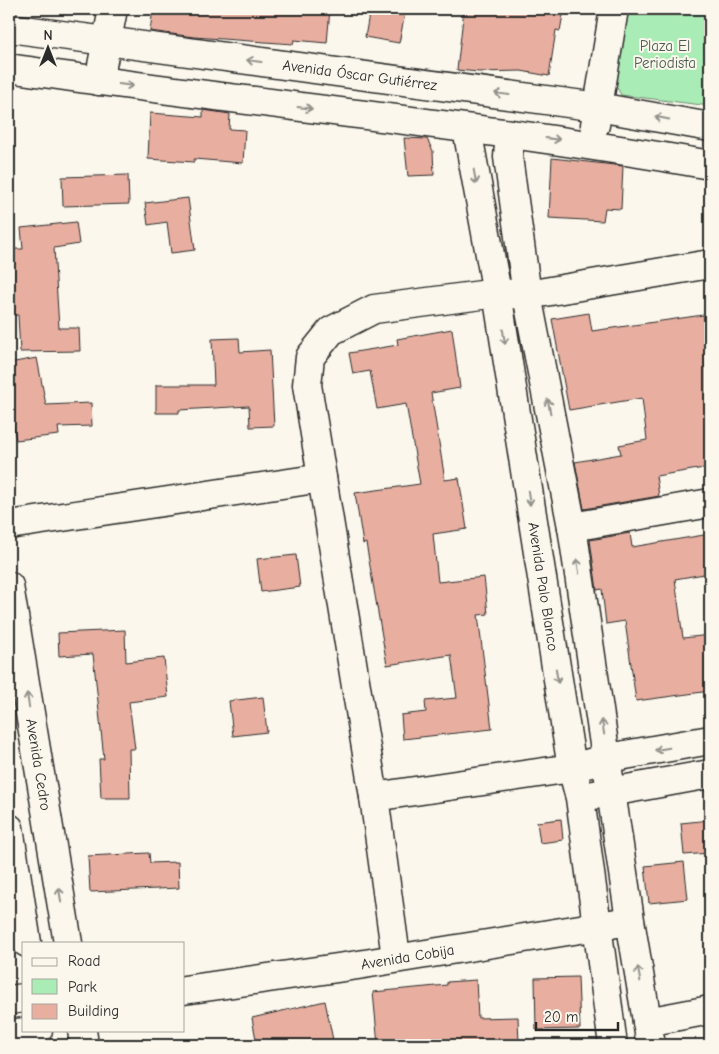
<svg xmlns="http://www.w3.org/2000/svg" width="719" height="1054" font-family="'Comic Neue',sans-serif">
<style>
.green{fill:#aaecb5;stroke:#6a8c70}
.building{fill:#e8afa1;stroke:#2b2b2b}
.lines{fill:none;stroke-linecap:round;stroke-linejoin:round}
.street-casing{stroke:#2b2b2b;stroke-width:31}
.street{stroke:#fbf7ec;stroke-width:28}
.oneway{stroke:#93918c}
.labels{text-anchor:middle;stroke-width:4;stroke-linejoin:round;paint-order:stroke}
.park-label{font-size:15px;fill:#4b5b4e;stroke:#fbf7ec}
.street-label{font-size:15px;fill:#2b2b2b;stroke:#fbf7ec}
</style>
<rect width="100%" height="100%" fill="#fbf7ec"/>
<filter id="ink" filterUnits="userSpaceOnUse"><feTurbulence type="fractalNoise" baseFrequency=".02" numOctaves="2"/><feDisplacementMap in="SourceGraphic" scale="10" xChannelSelector="R" yChannelSelector="G"/><feConvolveMatrix kernelMatrix="1 2 1 2 8 2 1 2 1" color-interpolation-filters="sRGB"/></filter>
<g filter="url(#ink)">
<path class="green" d="M 624,9 L 710,9 L 710,106 L 621,95 L 613,80 Z"/>
<path class="building" d="M 153,9 L 330,9 L 327,43 L 294,40 L 293,44 L 194,37 L 150,31 Z
M 370,9 L 406,9 L 399,43 L 365,37 Z
M 464,9 L 564,9 L 560,31 L 556,30 L 549,76 L 521,71 L 479,72 L 457,70 Z
M 203,110 L 230,114 L 229,129 L 245,130 L 243,163 L 194,159 L 194,162 L 148,159 L 150,113 L 203,117 Z
M 404,138 L 427,139 L 433,151 L 434,175 L 408,176 Z
M 552,158 L 623,166 L 621,209 L 605,208 L 603,221 L 549,218 Z
M 128,175 L 129,204 L 63,206 L 62,177 Z
M 188,198 L 195,250 L 171,253 L 167,222 L 148,225 L 145,203 Z
M 76,222 L 79,244 L 54,248 L 59,328 L 79,328 L 80,351 L 20,352 L 18,315 L 9,315 L 9,249 L 23,249 L 21,228 Z
M 589,313 L 592,331 L 710,314 L 710,467 L 656,476 L 659,496 L 584,509 L 575,462 L 621,454 L 619,445 L 647,440 L 642,398 L 569,410 L 552,319 Z
M 452,329 L 460,388 L 431,393 L 445,480 L 459,478 L 467,529 L 433,534 L 438,582 L 484,577 L 488,614 L 478,615 L 492,729 L 403,739 L 401,715 L 426,712 L 425,701 L 457,698 L 451,655 L 387,665 L 366,543 L 363,544 L 355,493 L 420,484 L 406,404 L 377,409 L 370,371 L 353,374 L 349,353 L 398,345 L 397,339 Z
M 239,338 L 240,352 L 270,350 L 274,426 L 250,427 L 249,406 L 179,410 L 179,413 L 156,413 L 156,385 L 214,385 L 212,339 Z
M 37,358 L 46,405 L 91,403 L 92,426 L 58,427 L 59,435 L 16,440 L 9,402 L 9,363 Z
M 630,533 L 632,547 L 710,534 L 710,573 L 675,579 L 683,638 L 710,635 L 710,691 L 636,701 L 625,621 L 606,624 L 602,589 L 597,590 L 590,540 Z
M 296,555 L 300,587 L 261,592 L 257,559 Z
M 125,630 L 126,662 L 164,658 L 168,697 L 129,702 L 135,749 L 129,749 L 130,798 L 101,798 L 99,759 L 104,759 L 93,654 L 59,656 L 58,633 Z
M 263,697 L 267,732 L 233,736 L 229,701 Z
M 561,819 L 563,840 L 540,843 L 537,822 Z
M 710,820 L 710,853 L 684,855 L 681,823 Z
M 149,853 L 150,863 L 178,862 L 179,888 L 90,892 L 88,856 Z
M 684,862 L 688,899 L 649,903 L 645,866 Z
M 578,977 L 580,1029 L 536,1030 L 535,978 Z
M 476,980 L 478,1018 L 518,1017 L 519,1045 L 483,1045 L 483,1043 L 378,1045 L 373,992 L 447,985 L 447,982 Z
M 325,1001 L 334,1045 L 257,1045 L 252,1018 Z"/>
<g class="lines">
<defs>
<g id="street">
<path id="s1" d="M 9,28 L 598,107 L 710,127"/>
<path d="M 9,68 C 242,103 478,124 710,165"/>
<path d="M 99,81 L 113,9"/>
<path d="M 595,125 L 614,9"/>
<path id="s2" d="M 467,129 L 497,293 L 572,768 L 580,798 L 613,1045"/>
<path d="M 510,134 L 508,157 L 527,295 L 572,527 L 630,920 L 651,1045"/>
<path d="M 9,525 L 322,478"/>
<path d="M 572,527 L 710,503"/>
<path id="s3" d="M 9,586 L 68,943"/>
<path d="M 594,795 L 710,774"/>
<path d="M 374,797 L 572,768 L 608,758 L 710,740"/>
<path d="M 9,828 L 27,943"/>
<path d="M 396,957 L 374,797 L 307,385 L 310,357 L 331,331 L 374,309 L 497,293 L 527,295 L 710,264"/>
<path id="s4" d="M 184,990 L 358,965 L 617,923"/>
<path d="M 9,1000 L 24,998"/>
<path d="M 647,1022 L 710,1010"/>
<path d="M 82,1030 L 84,1045"/>
<path d="M 9,1034 L 38,1030"/>
</g>
</defs>
<use href="#street" class="street-casing"/>
<use href="#street" class="street"/>
</g>
<defs><path id="oneway-shaft" d="M-6 0H5M1.5-3L5.5 0L1.5 3" fill="none" stroke-width="1.6" stroke-linecap="round" stroke-linejoin="round" transform="scale(1.25)"/></defs>
<g class="oneway">
<use href="#oneway-shaft" transform="translate(254 61) rotate(-172)"/>
<use href="#oneway-shaft" transform="translate(126 85) rotate(7)"/>
<use href="#oneway-shaft" transform="translate(502 94) rotate(-172)"/>
<use href="#oneway-shaft" transform="translate(305 108) rotate(7)"/>
<use href="#oneway-shaft" transform="translate(662 118) rotate(-169)"/>
<use href="#oneway-shaft" transform="translate(553 139) rotate(7)"/>
<use href="#oneway-shaft" transform="translate(475 177) rotate(80)"/>
<use href="#oneway-shaft" transform="translate(504 337) rotate(81)"/>
<use href="#oneway-shaft" transform="translate(549 406) rotate(-101)"/>
<use href="#oneway-shaft" transform="translate(529 498) rotate(81)"/>
<use href="#oneway-shaft" transform="translate(578 566) rotate(-99)"/>
<use href="#oneway-shaft" transform="translate(557 676) rotate(81)"/>
<use href="#oneway-shaft" transform="translate(28 700) rotate(-99)"/>
<use href="#oneway-shaft" transform="translate(603 727) rotate(-99)"/>
<use href="#oneway-shaft" transform="translate(662 749) rotate(170)"/>
<use href="#oneway-shaft" transform="translate(60 895) rotate(-99)"/>
<use href="#oneway-shaft" transform="translate(639 974) rotate(-100)"/>
</g>
</g>
<g class="labels">
<g class="park-label">
<text x="665" y="51">Plaza El<tspan x="665" dy="17">Periodista</tspan></text>
</g>
<g class="street-label">
<text dy="5" stroke="none"><textPath href="#s1" startOffset="354">Avenida Óscar Gutiérrez</textPath></text>
<text dy="5" stroke="none"><textPath href="#s2" startOffset="464">Avenida Palo Blanco</textPath></text>
<text dy="5" stroke="none"><textPath href="#s3" startOffset="181">Avenida Cedro</textPath></text>
<text dy="5" stroke="none"><textPath href="#s4" startOffset="226">Avenida Cobija</textPath></text>
</g>
</g>
<rect width="719" height="1054" fill="none" stroke="#fbf7ec" stroke-width="30"/>
<rect x="15" y="15" width="689" height="1024" fill="none" stroke="#2b2b2b" stroke-width="2" filter="url(#ink)"/>
<rect x="22" y="942" width="162" height="90" fill="#fbf7ec" stroke="#a8a59f"/>
<rect x="32" y="958" width="25" height="8" fill="#fbf7ec" stroke="#a8a59f"/>
<text x="68" y="966" font-size="15" fill="#2b2b2b">Road</text>
<rect x="32" y="979" width="25" height="15" fill="#aaecb5" stroke="#a8a59f"/>
<text x="68" y="992" font-size="15" fill="#2b2b2b">Park</text>
<rect x="32" y="1004" width="25" height="15" fill="#e8afa1" stroke="#a8a59f"/>
<text x="68" y="1016" font-size="15" fill="#2b2b2b">Building</text>
<g transform="translate(48 48)" stroke="#fbf7ec" stroke-width="4" paint-order="stroke">
<path d="M0-4L9 19L0 12L-9 19Z" fill="#2b2b2b"/>
<text y="-8" font-size="14" font-weight="bold" text-anchor="middle" fill="#2b2b2b">N</text>
</g>
<path d="M536 1022v8h82v-8" fill="none" stroke="#2b2b2b" stroke-width="2.5"/>
<text x="544" y="1022" font-size="15" fill="#2b2b2b" stroke="#fbf7ec" stroke-width="4" paint-order="stroke">20 m</text>
</svg>
